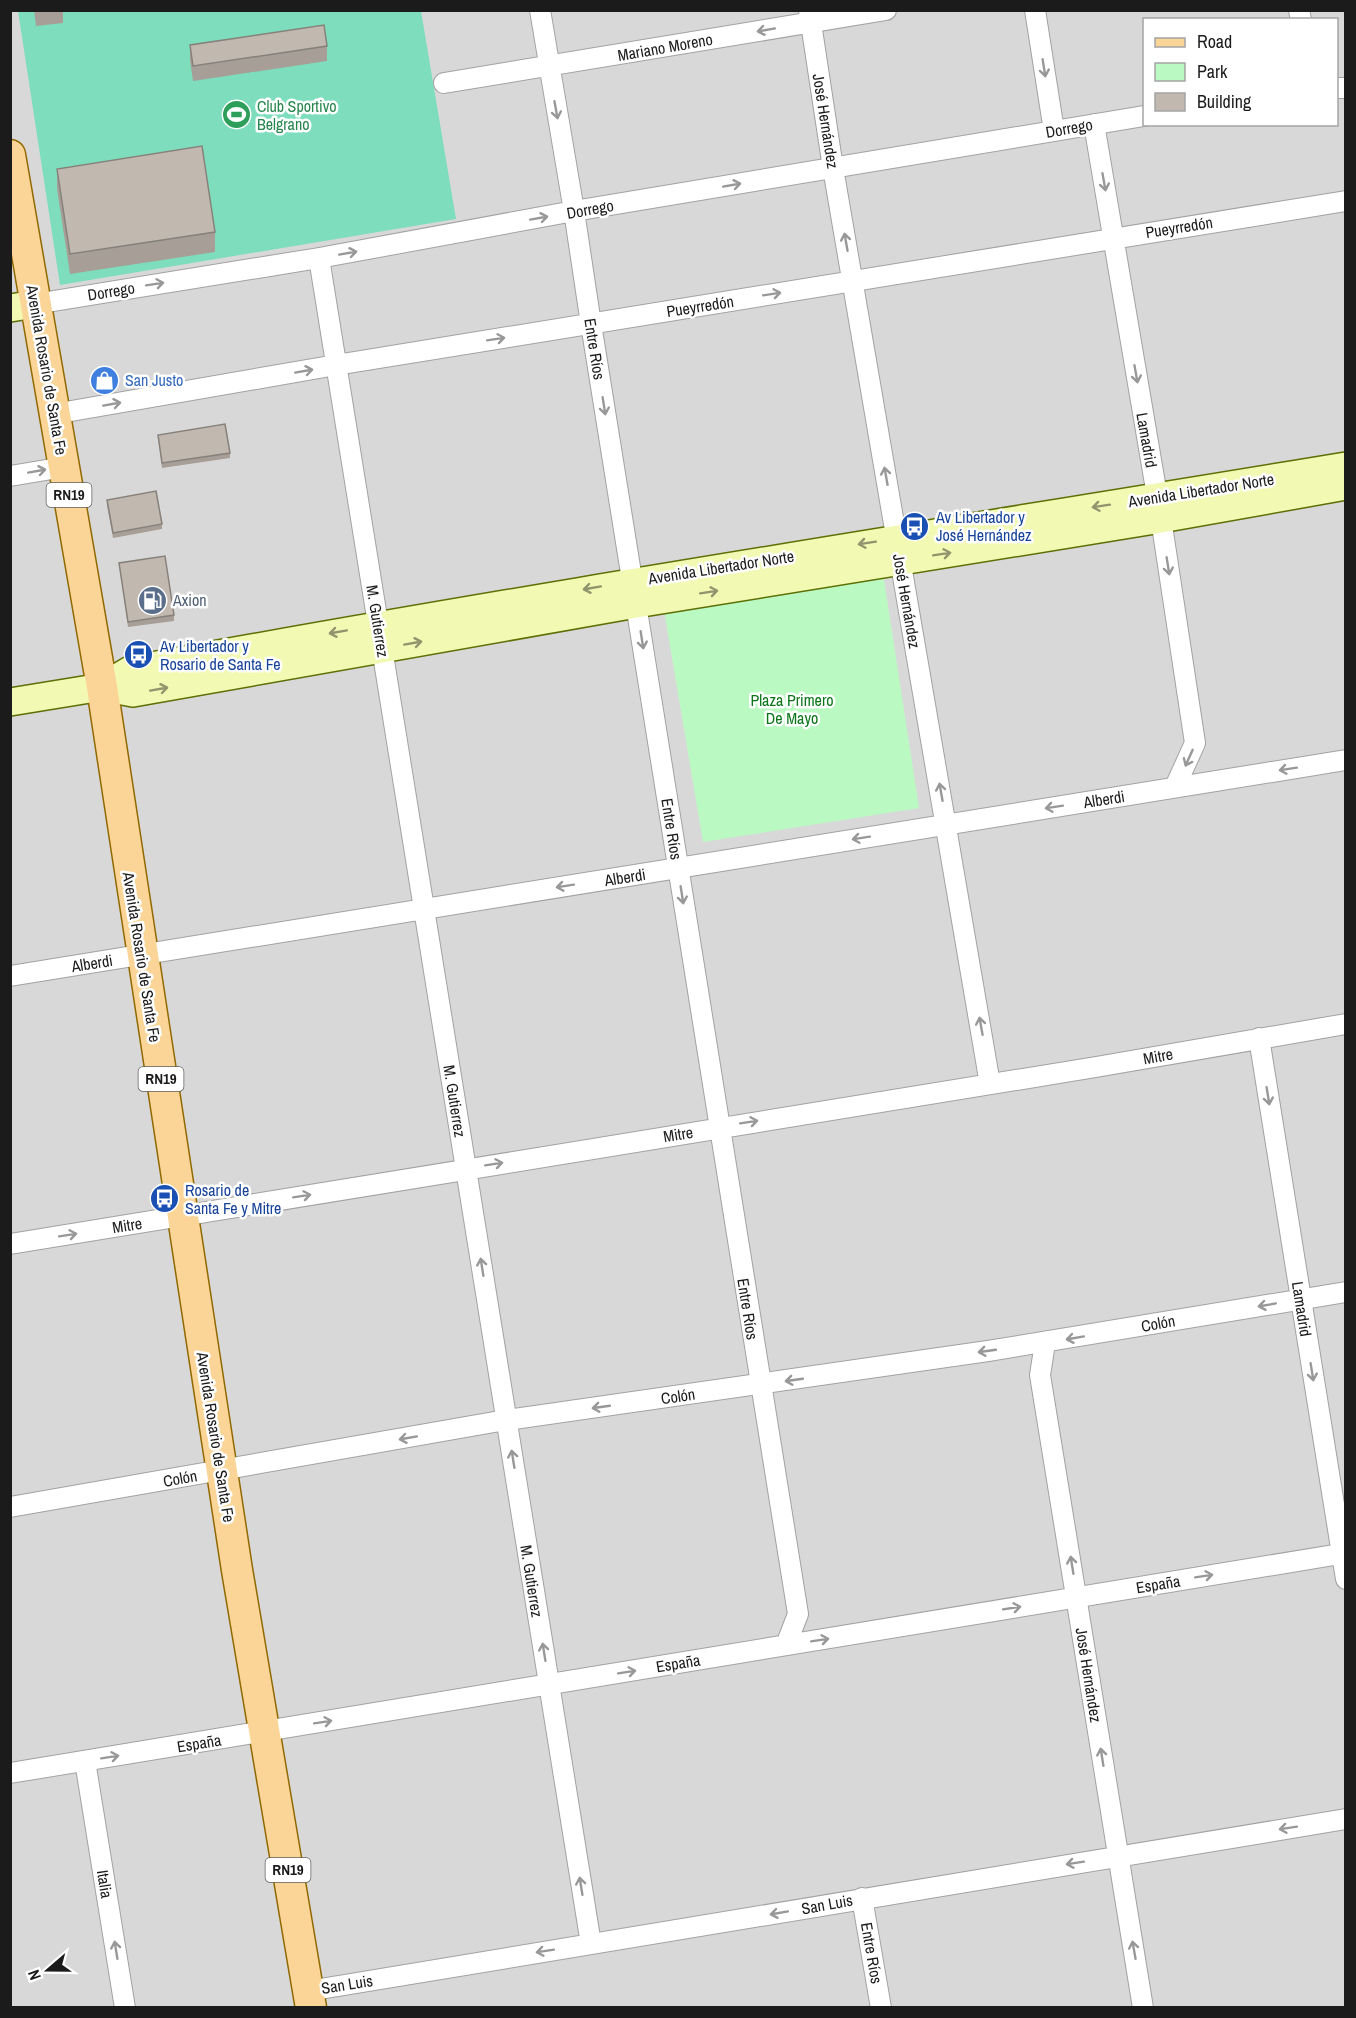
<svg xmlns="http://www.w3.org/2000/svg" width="1356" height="2018" font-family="'Archivo Narrow',sans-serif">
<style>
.residential{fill:#d9d8d8;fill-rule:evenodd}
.park{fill:#bbf9c3}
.pitch{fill:#7dddbd}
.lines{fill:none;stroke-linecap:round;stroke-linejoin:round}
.street-casing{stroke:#a2a2a2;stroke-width:22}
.secondary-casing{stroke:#5d6f05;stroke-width:30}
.primary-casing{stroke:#916901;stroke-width:33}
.street{stroke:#fff;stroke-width:20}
.secondary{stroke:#f1f9b2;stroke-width:27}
.primary{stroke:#fbd597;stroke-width:30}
.wall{fill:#a69e97}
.building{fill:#c1b8b0;stroke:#87817b;stroke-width:1.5}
.oneway{stroke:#989898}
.oneway2{stroke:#91956e}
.labels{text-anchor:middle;stroke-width:5;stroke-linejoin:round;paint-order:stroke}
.shield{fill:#fff;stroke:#5f5f5f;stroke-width:1.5}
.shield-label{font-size:15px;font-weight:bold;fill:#1b1b1b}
.street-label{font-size:16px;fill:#1b1b1b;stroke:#fff}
.leisure-label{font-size:16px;fill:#27864d;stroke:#fff;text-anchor:start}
.shop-label{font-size:16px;fill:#366cbe;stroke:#fff;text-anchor:start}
.transit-label{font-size:16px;fill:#164399;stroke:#fff;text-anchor:start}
.service-label{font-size:16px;fill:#4e5e75;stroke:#fff;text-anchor:start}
.park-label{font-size:16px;fill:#0b761a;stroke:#fff}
</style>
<rect width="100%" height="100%" fill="#ede9e0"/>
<path class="residential" d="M 11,11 L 1345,11 L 1345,2007 L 11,2007 ZM 1144,20 L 1336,20 L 1336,124 L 1144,124 Z"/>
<path class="park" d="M 883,573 L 919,808 L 703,842 L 664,610 Z"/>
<path class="pitch" d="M 18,11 L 421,11 L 456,219 L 60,285 Z"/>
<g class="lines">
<defs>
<path id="street" d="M 540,10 L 574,211 L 591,324 L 798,1614 L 786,1645
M 809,10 L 833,168 L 990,1084
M 1035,10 L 1054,131
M 1299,10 L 1301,20
M 444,83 L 886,10
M 1336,88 L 1346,88
M 1094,124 L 1161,519 L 1195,743 L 1175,787
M 319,258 L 591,1944
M 35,304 L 319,258 L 574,211 L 1144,116
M 54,414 L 336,365 L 1346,201
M 10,476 L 64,467
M 10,976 L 1346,760
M 1259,1038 L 1346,1579
M 10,1244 L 1096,1067 L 1346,1024
M 1045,1343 L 1040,1375 L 1143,2008
M 10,1507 L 500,1421 L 988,1351 L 1346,1292
M 85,1761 L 125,2008
M 10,1773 L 1346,1553
M 862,1898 L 881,2008
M 308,1991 L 1346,1819"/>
<path id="secondary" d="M 10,308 L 35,304
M 102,687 L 130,670 C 534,596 940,533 1346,466
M 10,702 L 102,687 L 133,693 L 636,604 L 1161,519 L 1346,486"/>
<path id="primary" d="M 10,155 L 102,687 L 237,1570 L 311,2008"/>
</defs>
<use href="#street" class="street-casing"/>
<use href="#secondary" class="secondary-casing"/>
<use href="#primary" class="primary-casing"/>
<use href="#street" class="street"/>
<use href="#secondary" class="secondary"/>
<use href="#primary" class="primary"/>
</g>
<path class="wall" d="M 34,10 L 63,10 L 63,23 L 36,26 Z
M 190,45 L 327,46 L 327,61 L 193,81 L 190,60 Z
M 57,169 L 215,232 L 215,252 L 70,274 L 57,189 Z
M 158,435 L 230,453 L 230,458 L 162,468 Z
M 107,500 L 162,524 L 162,529 L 113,538 L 107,505 Z
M 119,563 L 174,615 L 174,621 L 128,627 Z"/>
<path class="building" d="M 324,25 L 327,46 L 193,66 L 190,45 Z
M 202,146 L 215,232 L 70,254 L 57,169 Z
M 225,424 L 230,453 L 162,463 L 158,435 Z
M 156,491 L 162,524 L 113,533 L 107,500 Z
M 165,556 L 174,615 L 128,622 L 119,563 Z"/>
<defs><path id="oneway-shaft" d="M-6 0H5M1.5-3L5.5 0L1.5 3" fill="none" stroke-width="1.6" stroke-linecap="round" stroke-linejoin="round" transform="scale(1.5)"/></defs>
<g class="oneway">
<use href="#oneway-shaft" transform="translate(766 30) rotate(170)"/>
<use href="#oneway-shaft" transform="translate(1044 68) rotate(81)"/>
<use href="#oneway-shaft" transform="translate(556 110) rotate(80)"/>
<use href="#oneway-shaft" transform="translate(1104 182) rotate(80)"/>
<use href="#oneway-shaft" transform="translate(732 185) rotate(-10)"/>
<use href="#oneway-shaft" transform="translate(539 218) rotate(-10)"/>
<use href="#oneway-shaft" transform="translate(846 242) rotate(-100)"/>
<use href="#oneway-shaft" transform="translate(348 253) rotate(-10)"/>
<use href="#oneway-shaft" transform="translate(155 284) rotate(-9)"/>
<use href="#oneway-shaft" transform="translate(772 294) rotate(-9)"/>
<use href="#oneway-shaft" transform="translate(496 339) rotate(-9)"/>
<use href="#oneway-shaft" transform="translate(304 371) rotate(-10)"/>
<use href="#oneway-shaft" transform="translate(1136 374) rotate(80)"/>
<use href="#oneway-shaft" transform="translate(112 404) rotate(-10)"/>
<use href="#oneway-shaft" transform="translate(604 406) rotate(81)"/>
<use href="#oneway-shaft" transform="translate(37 471) rotate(-10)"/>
<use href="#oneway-shaft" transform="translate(886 476) rotate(-100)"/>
<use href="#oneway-shaft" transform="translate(1168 566) rotate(81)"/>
<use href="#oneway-shaft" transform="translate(642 640) rotate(81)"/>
<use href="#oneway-shaft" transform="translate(1189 758) rotate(114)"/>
<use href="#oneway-shaft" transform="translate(1288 769) rotate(171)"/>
<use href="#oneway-shaft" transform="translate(941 792) rotate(-100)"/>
<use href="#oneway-shaft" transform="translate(1054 807) rotate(171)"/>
<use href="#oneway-shaft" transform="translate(861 838) rotate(171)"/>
<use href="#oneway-shaft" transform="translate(565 886) rotate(171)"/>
<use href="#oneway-shaft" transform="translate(682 895) rotate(81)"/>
<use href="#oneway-shaft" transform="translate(981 1026) rotate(-100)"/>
<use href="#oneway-shaft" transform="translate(1268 1096) rotate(81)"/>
<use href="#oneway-shaft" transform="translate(749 1122) rotate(-9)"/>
<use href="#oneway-shaft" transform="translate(494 1164) rotate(-9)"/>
<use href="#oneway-shaft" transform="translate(302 1196) rotate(-9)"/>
<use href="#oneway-shaft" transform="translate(68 1235) rotate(-9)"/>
<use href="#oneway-shaft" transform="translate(482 1267) rotate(-99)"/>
<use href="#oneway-shaft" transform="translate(1267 1305) rotate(170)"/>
<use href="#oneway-shaft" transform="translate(1075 1338) rotate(170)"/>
<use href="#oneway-shaft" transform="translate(987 1351) rotate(172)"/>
<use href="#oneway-shaft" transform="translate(1312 1372) rotate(81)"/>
<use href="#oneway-shaft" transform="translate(794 1380) rotate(172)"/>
<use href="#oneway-shaft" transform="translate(601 1407) rotate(172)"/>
<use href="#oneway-shaft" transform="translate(408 1438) rotate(170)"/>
<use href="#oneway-shaft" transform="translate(513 1459) rotate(-99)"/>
<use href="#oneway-shaft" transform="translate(1072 1565) rotate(-99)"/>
<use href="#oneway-shaft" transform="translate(1204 1576) rotate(-9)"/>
<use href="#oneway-shaft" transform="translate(1012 1608) rotate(-9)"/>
<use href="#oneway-shaft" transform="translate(820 1640) rotate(-9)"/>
<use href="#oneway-shaft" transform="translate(544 1652) rotate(-99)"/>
<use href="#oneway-shaft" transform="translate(627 1672) rotate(-9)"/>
<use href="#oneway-shaft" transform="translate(323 1722) rotate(-9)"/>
<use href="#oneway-shaft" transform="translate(110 1757) rotate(-9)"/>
<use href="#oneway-shaft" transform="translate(1102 1757) rotate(-99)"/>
<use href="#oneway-shaft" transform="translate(1288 1828) rotate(171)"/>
<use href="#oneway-shaft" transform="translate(1075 1863) rotate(171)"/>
<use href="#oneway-shaft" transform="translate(581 1886) rotate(-99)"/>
<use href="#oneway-shaft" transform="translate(779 1913) rotate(170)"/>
<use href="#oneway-shaft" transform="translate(116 1950) rotate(-99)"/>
<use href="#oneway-shaft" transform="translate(1134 1950) rotate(-100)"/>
<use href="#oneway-shaft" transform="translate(545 1951) rotate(171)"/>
</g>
<g class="oneway2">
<use href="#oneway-shaft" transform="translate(1101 506) rotate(171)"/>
<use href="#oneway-shaft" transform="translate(867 543) rotate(171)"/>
<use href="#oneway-shaft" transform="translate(942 554) rotate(-9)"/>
<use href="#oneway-shaft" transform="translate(592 588) rotate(170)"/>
<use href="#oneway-shaft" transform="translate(709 592) rotate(-9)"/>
<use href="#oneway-shaft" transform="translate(338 632) rotate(170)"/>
<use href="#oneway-shaft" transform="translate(413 643) rotate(-10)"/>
<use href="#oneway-shaft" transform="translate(159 689) rotate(-10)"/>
</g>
<defs>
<symbol id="stadium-disc" viewBox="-11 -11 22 22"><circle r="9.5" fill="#2e9e5b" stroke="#fff"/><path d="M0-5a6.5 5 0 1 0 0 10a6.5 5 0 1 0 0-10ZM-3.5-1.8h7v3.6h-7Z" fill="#fff"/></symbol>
<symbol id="shop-disc" viewBox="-11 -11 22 22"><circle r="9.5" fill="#3f7fe0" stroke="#fff"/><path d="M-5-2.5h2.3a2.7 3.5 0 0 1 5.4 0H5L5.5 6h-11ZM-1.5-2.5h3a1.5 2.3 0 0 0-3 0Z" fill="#fff"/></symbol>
<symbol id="bus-disc" viewBox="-11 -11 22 22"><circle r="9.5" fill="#1a4fb4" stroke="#fff"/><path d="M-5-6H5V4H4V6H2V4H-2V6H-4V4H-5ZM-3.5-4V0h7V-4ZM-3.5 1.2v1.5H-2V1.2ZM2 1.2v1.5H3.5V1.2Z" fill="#fff"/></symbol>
<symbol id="fuel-disc" viewBox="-11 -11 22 22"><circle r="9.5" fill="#5c6f8a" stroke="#fff"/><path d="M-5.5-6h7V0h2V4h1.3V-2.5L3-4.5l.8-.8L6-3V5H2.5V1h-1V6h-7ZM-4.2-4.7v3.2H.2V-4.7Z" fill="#fff"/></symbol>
</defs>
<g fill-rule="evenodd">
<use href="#stadium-disc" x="220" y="98" width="33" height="33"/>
<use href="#shop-disc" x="88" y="364" width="33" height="33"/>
<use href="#bus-disc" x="898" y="510" width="33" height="33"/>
<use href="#fuel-disc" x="136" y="584" width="33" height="33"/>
<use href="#bus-disc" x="122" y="638" width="33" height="33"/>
<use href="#bus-disc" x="148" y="1182" width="33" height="33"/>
</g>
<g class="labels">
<g class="shield">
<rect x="46.5" y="483" width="45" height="24" rx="4.5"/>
<rect x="138.5" y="1067" width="45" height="24" rx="4.5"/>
<rect x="265.5" y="1858" width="45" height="24" rx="4.5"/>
</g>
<g class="shield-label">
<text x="69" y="500">RN19</text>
<text x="161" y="1084">RN19</text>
<text x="288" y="1875">RN19</text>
</g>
<g class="street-label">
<text transform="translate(665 47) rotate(-10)" y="6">Mariano Moreno</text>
<text transform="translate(826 121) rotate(81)" y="6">José Hernández</text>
<text transform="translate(1069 128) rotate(-10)" y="6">Dorrego</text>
<text transform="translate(590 209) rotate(-10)" y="6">Dorrego</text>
<text transform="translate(1179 227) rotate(-9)" y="6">Pueyrredón</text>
<text transform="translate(111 291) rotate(-9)" y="6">Dorrego</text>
<text transform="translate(700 306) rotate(-9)" y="6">Pueyrredón</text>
<text transform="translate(595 349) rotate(81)" y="6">Entre Ríos</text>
<text transform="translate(47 370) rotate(80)" y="6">Avenida Rosario de Santa Fe</text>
<text transform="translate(1147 440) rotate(80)" y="6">Lamadrid</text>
<text transform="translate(1201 490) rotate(-9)" y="6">Avenida Libertador Norte</text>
<text transform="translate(721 567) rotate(-9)" y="6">Avenida Libertador Norte</text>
<text transform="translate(907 601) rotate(80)" y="6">José Hernández</text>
<text transform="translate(378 621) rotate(81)" y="6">M. Gutierrez</text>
<text transform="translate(1104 799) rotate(-9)" y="6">Alberdi</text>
<text transform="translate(672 829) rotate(81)" y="6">Entre Ríos</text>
<text transform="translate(625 877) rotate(-9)" y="6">Alberdi</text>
<text transform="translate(142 957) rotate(81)" y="6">Avenida Rosario de Santa Fe</text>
<text transform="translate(92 963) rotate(-9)" y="6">Alberdi</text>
<text transform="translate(1158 1056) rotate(-10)" y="6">Mitre</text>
<text transform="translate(455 1101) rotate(81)" y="6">M. Gutierrez</text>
<text transform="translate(678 1134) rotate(-9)" y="6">Mitre</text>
<text transform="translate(127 1225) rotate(-9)" y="6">Mitre</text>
<text transform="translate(748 1309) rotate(81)" y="6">Entre Ríos</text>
<text transform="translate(1302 1309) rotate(81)" y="6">Lamadrid</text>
<text transform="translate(1158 1323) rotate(-10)" y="6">Colón</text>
<text transform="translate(678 1396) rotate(-8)" y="6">Colón</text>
<text transform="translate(216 1437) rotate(81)" y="6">Avenida Rosario de Santa Fe</text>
<text transform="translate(180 1478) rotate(-10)" y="6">Colón</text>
<text transform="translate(532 1581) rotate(81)" y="6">M. Gutierrez</text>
<text transform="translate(1158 1584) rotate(-9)" y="6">España</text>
<text transform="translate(678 1663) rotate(-9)" y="6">España</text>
<text transform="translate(1089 1675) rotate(81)" y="6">José Hernández</text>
<text transform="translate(199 1743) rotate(-9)" y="6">España</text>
<text transform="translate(105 1884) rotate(81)" y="6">Italia</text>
<text transform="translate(827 1904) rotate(-10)" y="6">San Luis</text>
<text transform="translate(872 1953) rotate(80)" y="6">Entre Ríos</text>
<text transform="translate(347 1984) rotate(-9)" y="6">San Luis</text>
</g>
<g class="leisure-label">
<text x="257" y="112">Club Sportivo<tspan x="257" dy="18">Belgrano</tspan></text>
</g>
<g class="shop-label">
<text x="125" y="386">San Justo</text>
</g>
<g class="transit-label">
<text x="936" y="523">Av Libertador y<tspan x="936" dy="18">José Hernández</tspan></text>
<text x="160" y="652">Av Libertador y<tspan x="160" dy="18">Rosario de Santa Fe</tspan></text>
<text x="185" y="1196">Rosario de<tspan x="185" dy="18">Santa Fe y Mitre</tspan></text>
</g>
<g class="service-label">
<text x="173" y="606">Axion</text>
</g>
<g class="park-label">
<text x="792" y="706">Plaza Primero<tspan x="792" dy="18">De Mayo</tspan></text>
</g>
</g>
<rect width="1356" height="2018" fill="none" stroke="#1b1b1b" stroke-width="24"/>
<rect x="1143" y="18" width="195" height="108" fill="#ffffff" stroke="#a4a4a4" stroke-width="1.5"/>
<rect x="1155" y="38" width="30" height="9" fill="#fbd597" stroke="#a4a4a4" stroke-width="1.5"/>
<text x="1197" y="48" font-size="18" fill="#1b1b1b">Road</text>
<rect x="1155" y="63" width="30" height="18" fill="#bbf9c3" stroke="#a4a4a4" stroke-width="1.5"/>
<text x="1197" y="78" font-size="18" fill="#1b1b1b">Park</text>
<rect x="1155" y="93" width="30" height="18" fill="#c1b8b0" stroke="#a4a4a4" stroke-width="1.5"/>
<text x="1197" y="108" font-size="18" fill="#1b1b1b">Building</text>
<g transform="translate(48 1970) rotate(250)" stroke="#ffffff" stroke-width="4.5" paint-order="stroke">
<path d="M0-4.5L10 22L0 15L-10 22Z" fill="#1b1b1b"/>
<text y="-9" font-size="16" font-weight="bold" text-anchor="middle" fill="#1b1b1b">N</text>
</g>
</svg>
